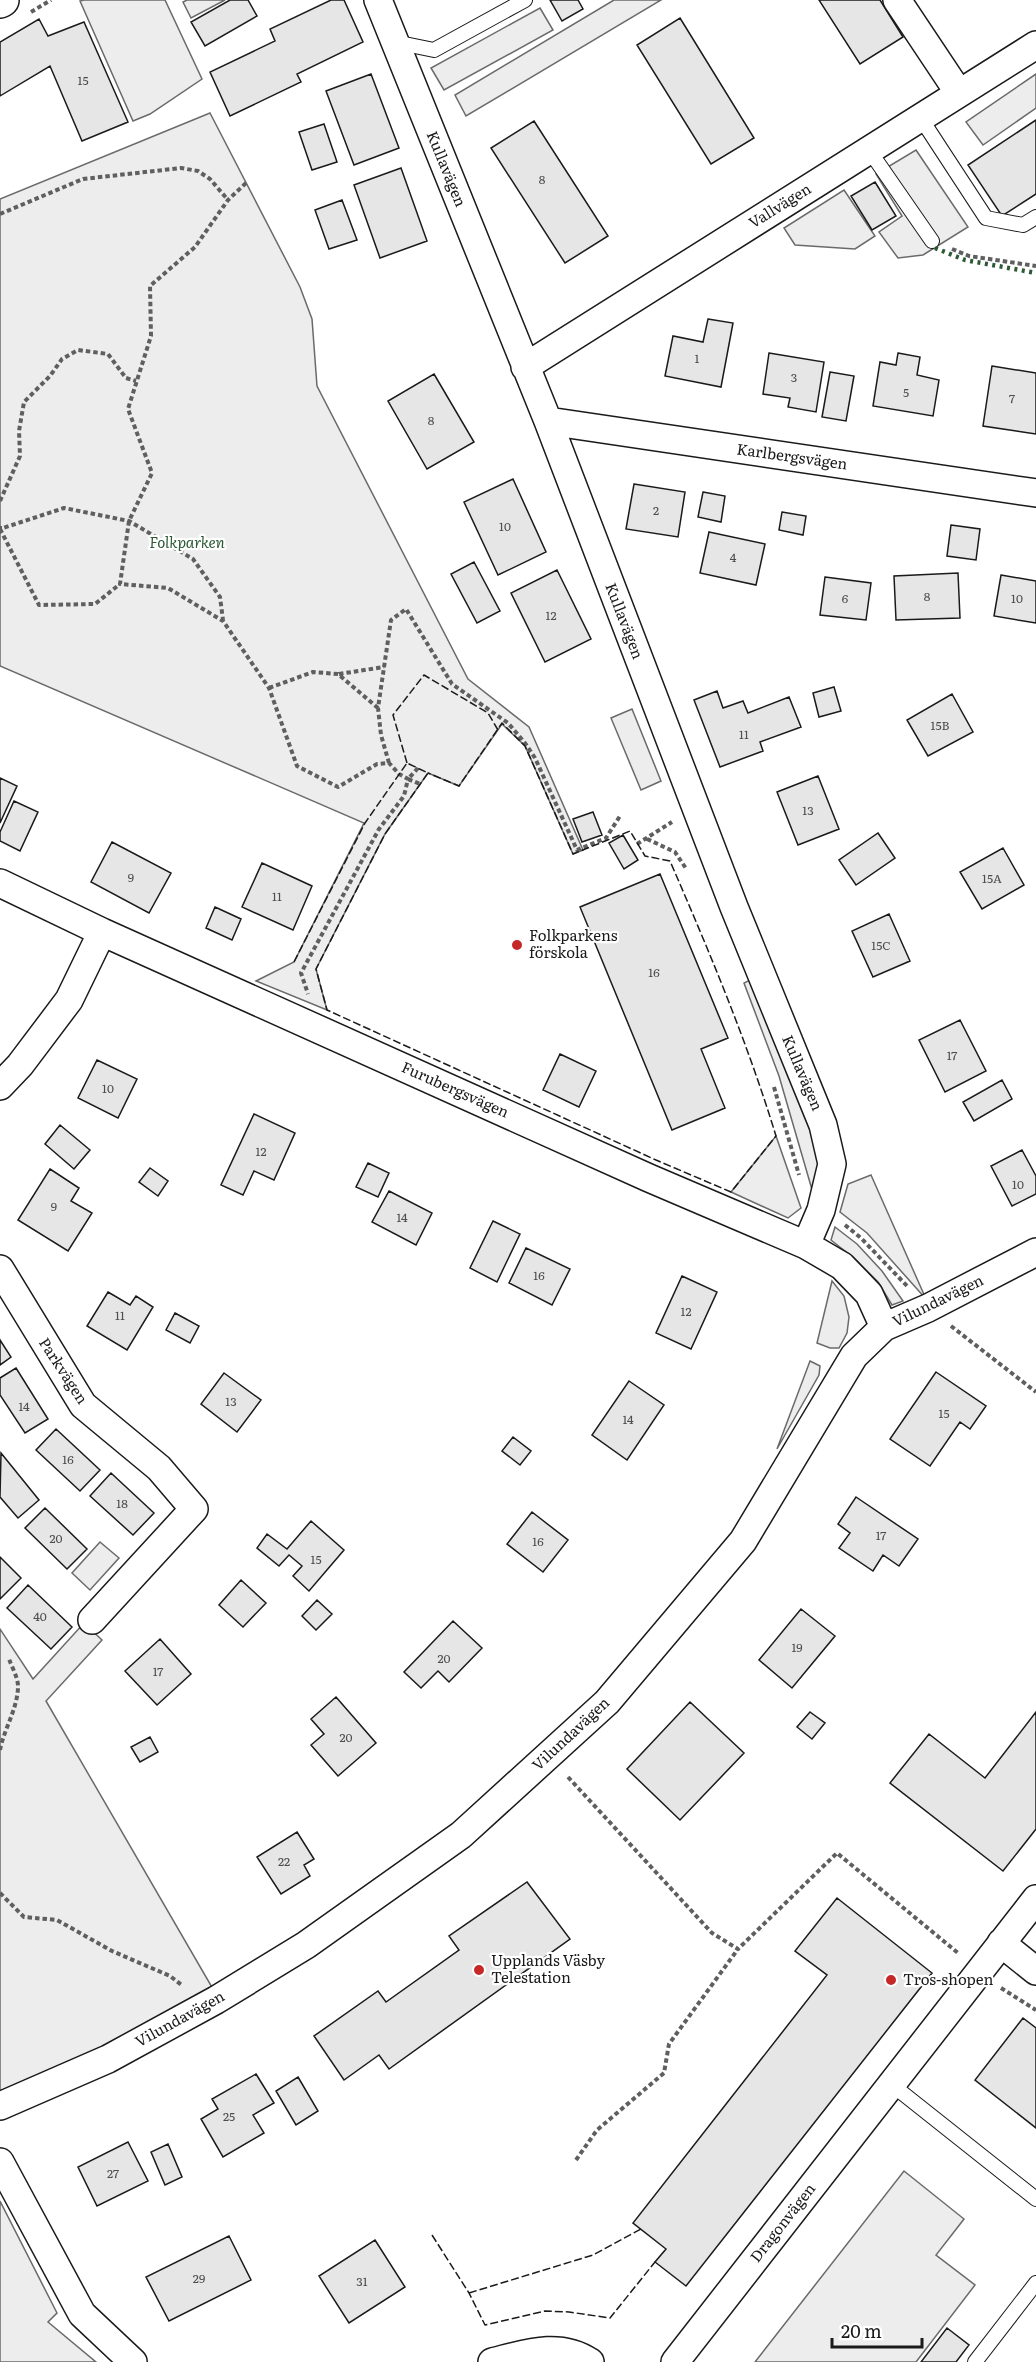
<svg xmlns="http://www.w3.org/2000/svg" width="1036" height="2362" font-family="Literata,serif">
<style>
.built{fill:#ededed;stroke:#6a6a6a;stroke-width:1.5}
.building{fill:#e6e6e6;stroke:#1a1a1a;stroke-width:1.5}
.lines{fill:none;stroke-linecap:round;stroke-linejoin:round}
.lane-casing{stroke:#1a1a1a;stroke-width:16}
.street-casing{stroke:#1a1a1a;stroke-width:30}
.secondary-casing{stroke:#1a1a1a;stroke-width:36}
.path{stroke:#5f5f5f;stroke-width:4;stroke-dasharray:4.5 3;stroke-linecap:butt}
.lane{stroke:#fff;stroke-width:14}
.street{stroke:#fff;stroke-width:27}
.secondary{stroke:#fff;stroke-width:33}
.hedge{stroke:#2b5a34;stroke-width:4.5;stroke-dasharray:3 4.5;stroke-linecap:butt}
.fence{stroke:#1a1a1a;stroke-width:1.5;stroke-dasharray:8 3;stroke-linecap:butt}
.poi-dot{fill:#c62828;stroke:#fff;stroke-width:2}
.labels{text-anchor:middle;stroke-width:4.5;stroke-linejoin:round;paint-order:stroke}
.number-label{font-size:12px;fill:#4d4d4d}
.street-label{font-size:15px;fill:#1a1a1a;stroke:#fff}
.park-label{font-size:15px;font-style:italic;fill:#2b5a34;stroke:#fff}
.poi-label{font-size:15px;fill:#1a1a1a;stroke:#fff;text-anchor:start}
</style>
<rect width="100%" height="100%" fill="#fff"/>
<path class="built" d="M 84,0 L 165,0 L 202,79 L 150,114 L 133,121 L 80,1 Z
M 187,0 L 225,0 L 191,18 L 183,2 Z
M 614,0 L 661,0 L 466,116 L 455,95 Z
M 540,8 L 553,30 L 444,90 L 431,68 Z
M 1036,74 L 1036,108 L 983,145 L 966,122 Z
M 210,113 L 300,287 L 312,319 L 317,386 L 468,679 L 529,727 L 583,850 L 573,854 L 525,746 L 502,724 L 459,786 L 428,773 L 385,834 L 316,969 L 327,1010 L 256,981 L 294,962 L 364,823 L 0,666 L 0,199 Z
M 916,150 L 968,227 L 923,255 L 898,258 L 879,232 L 902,216 L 876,174 Z
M 844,190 L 875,236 L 855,249 L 795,245 L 784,228 Z
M 632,709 L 661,781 L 641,790 L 611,718 Z
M 752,979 L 812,1126 L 820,1170 L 813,1193 L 779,1076 L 744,983 Z
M 776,1136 L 801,1208 L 788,1218 L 731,1192 Z
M 871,1175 L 926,1299 L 867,1233 L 840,1212 L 848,1184 Z
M 835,1227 L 857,1244 L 882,1271 L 903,1301 L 892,1305 L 878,1282 L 855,1259 L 831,1240 Z
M 832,1281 L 844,1296 L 849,1317 L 847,1333 L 839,1348 L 830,1348 L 817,1343 Z
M 810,1361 L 820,1366 L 819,1375 L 777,1449 Z
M 100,1542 L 119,1558 L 90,1590 L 72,1573 Z
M 84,1623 L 102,1640 L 46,1701 L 213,1989 L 101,2051 L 0,2098 L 0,1629 L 33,1679 Z
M 904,2171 L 964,2219 L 936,2255 L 975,2285 L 916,2362 L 755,2362 Z
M 0,2201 L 57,2313 L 48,2322 L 96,2362 L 0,2362 Z"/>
<path class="building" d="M 230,0 L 248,0 L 257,16 L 205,46 L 191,22 Z
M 331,0 L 344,0 L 363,42 L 297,74 L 301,82 L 230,116 L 210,72 L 275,41 L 270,29 Z
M 550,0 L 578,0 L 583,9 L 562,21 Z
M 819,0 L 880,0 L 903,37 L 860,64 Z
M 680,18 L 754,138 L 711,164 L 637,45 Z
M 39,19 L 48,36 L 84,22 L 128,122 L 82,141 L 50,66 L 0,96 L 0,42 Z
M 371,74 L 399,148 L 354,165 L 326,91 Z
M 1036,120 L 1036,194 L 1002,216 L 968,165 Z
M 534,121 L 608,236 L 565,263 L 491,148 Z
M 324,124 L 337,162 L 312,170 L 299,132 Z
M 401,168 L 427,241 L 380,258 L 354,185 Z
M 875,182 L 896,216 L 872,230 L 851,196 Z
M 342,200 L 357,240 L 329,249 L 315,210 Z
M 708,319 L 733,323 L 721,387 L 665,376 L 673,336 L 703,342 Z
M 769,353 L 824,362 L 816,412 L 788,407 L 790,398 L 763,394 Z
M 898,353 L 920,357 L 917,375 L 939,380 L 933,416 L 873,406 L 880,362 L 896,365 Z
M 992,366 L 1036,373 L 1036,434 L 983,426 Z
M 830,372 L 854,376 L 846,421 L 822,417 Z
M 434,374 L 474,442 L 427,469 L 388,401 Z
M 513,479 L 546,552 L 498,575 L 464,502 Z
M 634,484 L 685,492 L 678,537 L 626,529 Z
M 703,492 L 725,496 L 721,522 L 698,517 Z
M 782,512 L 806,516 L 803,535 L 779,530 Z
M 951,525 L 980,529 L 976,560 L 947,556 Z
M 709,532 L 765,544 L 756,585 L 700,573 Z
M 474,562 L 500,611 L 477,623 L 451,574 Z
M 557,570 L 591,639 L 545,662 L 511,593 Z
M 958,573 L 960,618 L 896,620 L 894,576 Z
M 1001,575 L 1036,581 L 1036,623 L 994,616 Z
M 825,577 L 871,583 L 866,620 L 820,615 Z
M 834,687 L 841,711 L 819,717 L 813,693 Z
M 717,691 L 723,708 L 743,701 L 748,713 L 789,697 L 801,727 L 760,742 L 763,751 L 720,767 L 694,700 Z
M 952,694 L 973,732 L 928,756 L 907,720 Z
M 818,776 L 839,829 L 798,845 L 777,792 Z
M 0,778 L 17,786 L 0,823 Z
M 14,801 L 38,812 L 20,851 L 0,841 L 0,832 Z
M 593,812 L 602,835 L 582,842 L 573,819 Z
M 878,833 L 895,858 L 856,885 L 839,860 Z
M 623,835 L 638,860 L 624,869 L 609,843 Z
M 112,842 L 171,873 L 149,913 L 91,882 Z
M 1003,848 L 1024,885 L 982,909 L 960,872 Z
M 262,863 L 312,886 L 293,930 L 242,907 Z
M 660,874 L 728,1038 L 701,1049 L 725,1108 L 672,1130 L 580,907 Z
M 215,907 L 241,919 L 232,940 L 206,928 Z
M 889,914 L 910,961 L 873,977 L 852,931 Z
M 960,1020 L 986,1071 L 945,1092 L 919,1040 Z
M 560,1054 L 596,1071 L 579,1107 L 543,1090 Z
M 97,1060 L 137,1079 L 118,1118 L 78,1098 Z
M 1002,1080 L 1012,1099 L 974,1121 L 963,1102 Z
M 254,1114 L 295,1133 L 274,1180 L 254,1171 L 243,1195 L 221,1185 Z
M 60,1125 L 90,1150 L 74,1169 L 45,1144 Z
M 1022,1150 L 1036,1176 L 1036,1194 L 1012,1206 L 991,1166 Z
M 368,1163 L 389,1173 L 378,1197 L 356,1187 Z
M 150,1168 L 168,1181 L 158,1196 L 139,1182 Z
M 50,1169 L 79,1188 L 71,1201 L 92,1213 L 68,1251 L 18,1220 Z
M 389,1191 L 432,1213 L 416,1245 L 372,1222 Z
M 493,1221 L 520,1234 L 497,1282 L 470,1268 Z
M 526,1248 L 570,1269 L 552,1305 L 509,1283 Z
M 682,1276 L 717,1292 L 691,1349 L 656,1333 Z
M 108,1292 L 130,1305 L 136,1296 L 153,1307 L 127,1350 L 87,1326 Z
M 175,1313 L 199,1326 L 190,1343 L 166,1330 Z
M 0,1340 L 11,1357 L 0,1365 Z
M 16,1368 L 48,1419 L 25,1433 L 0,1395 L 0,1378 Z
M 936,1372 L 986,1406 L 970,1429 L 960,1422 L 930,1466 L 890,1439 Z
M 224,1373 L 261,1400 L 237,1432 L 201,1404 Z
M 629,1381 L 664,1405 L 627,1460 L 592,1435 Z
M 56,1429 L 100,1470 L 80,1491 L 36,1450 Z
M 513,1437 L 531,1451 L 520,1465 L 502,1451 Z
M 1,1453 L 39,1500 L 18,1518 L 0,1497 Z
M 111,1473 L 154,1513 L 133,1535 L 90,1496 Z
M 856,1497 L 918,1539 L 899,1566 L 883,1555 L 873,1571 L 839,1548 L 850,1533 L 838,1524 Z
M 45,1508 L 87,1549 L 67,1569 L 25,1528 Z
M 532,1512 L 568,1540 L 543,1572 L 507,1544 Z
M 311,1521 L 344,1550 L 309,1591 L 293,1576 L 302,1566 L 289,1555 L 279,1566 L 257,1548 L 267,1534 L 287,1549 Z
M 0,1557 L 21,1578 L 0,1599 Z
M 241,1580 L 266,1603 L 243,1627 L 219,1605 Z
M 28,1585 L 72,1627 L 51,1649 L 7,1608 Z
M 317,1600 L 332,1614 L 316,1630 L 302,1616 Z
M 801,1609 L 835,1636 L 792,1688 L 759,1660 Z
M 453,1621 L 482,1648 L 449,1682 L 438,1671 L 421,1688 L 404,1672 Z
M 160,1639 L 191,1674 L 157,1705 L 125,1671 Z
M 336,1697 L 376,1743 L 338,1776 L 311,1745 L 324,1734 L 311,1719 Z
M 690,1702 L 744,1753 L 680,1820 L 627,1769 Z
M 810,1712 L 825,1723 L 812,1739 L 797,1727 Z
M 1036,1712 L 1036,1829 L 1003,1871 L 890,1783 L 929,1734 L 985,1778 Z
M 150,1737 L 158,1752 L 140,1762 L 131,1747 Z
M 297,1832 L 314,1859 L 304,1865 L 310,1876 L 281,1894 L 257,1857 Z
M 527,1882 L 570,1939 L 389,2069 L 379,2055 L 344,2080 L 314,2036 L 378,1991 L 386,2002 L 459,1950 L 449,1936 Z
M 837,1898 L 932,1973 L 686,2286 L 655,2262 L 666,2249 L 633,2223 L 827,1975 L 795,1951 Z
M 1023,2018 L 1036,2028 L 1036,2128 L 975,2080 Z
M 256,2074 L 274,2103 L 253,2115 L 264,2133 L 223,2157 L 201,2119 L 218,2109 L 212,2099 Z
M 298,2077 L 318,2111 L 296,2125 L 276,2091 Z
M 128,2142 L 148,2181 L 97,2206 L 78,2167 Z
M 168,2144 L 182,2177 L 165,2185 L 151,2152 Z
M 229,2236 L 251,2280 L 169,2321 L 146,2277 Z
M 375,2240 L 405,2287 L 349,2323 L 319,2276 Z
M 947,2328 L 969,2345 L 956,2362 L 921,2362 Z"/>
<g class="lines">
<defs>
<path id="lane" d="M 395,42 L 434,50 L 525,0
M 920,117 L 986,218 L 1023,225 L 1036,217
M 869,150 L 932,241
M 891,2084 L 1036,2199
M 975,2362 L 1036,2283"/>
<path id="street" d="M 378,0 L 548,421 L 734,907 L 823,1125 L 832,1164 L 821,1210 L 806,1245
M 897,0 L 959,93
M 525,367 L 1036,45
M 548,421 L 1036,493
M 0,883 L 102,932 L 649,1178 L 806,1245 L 842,1266 L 869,1294 L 884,1327
M 0,1086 L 20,1065 L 69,1000 L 102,932
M 0,1269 L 83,1405 L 159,1468 L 194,1509 L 92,1620
M 1001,1943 L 1036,1971
M 0,2106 L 108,2059 L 216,2000 L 306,1945 L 461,1835 L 607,1702 L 743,1541 L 854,1356 L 884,1327 L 928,1308 L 1036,1252
M 0,2162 L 82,2314 L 133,2362
M 492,2362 C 524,2354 559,2341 590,2362
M 675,2362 L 1036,1899"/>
<path id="secondary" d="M 0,1 L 2,0"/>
</defs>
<use href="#lane" class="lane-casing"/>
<use href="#street" class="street-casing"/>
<use href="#secondary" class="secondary-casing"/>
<path class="path" d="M 31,12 L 51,0
M 246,183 L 228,200 L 195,247 L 150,286 L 151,336 L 128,409 L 152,473 L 129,521 L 120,584 L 168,588 L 223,621 L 269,688 L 297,766 L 338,787 L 377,764 L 389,763 L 399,774 L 408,779 L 404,796 L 379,829 L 301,973 L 308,994
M 0,214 L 83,179 L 181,168 L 198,171 L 210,179 L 228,200
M 952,249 L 969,256 L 1036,266
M 0,501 L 20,456 L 19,431 L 24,402 L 50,376 L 62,359 L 78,350 L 108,354 L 126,378 L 136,381
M 0,526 L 0,529 L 64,508 L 129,521 L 193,559 L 220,597 L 223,620
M 0,529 L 39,605 L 95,604 L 120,584
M 339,674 L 384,667
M 269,688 L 313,672 L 338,674 L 378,708
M 389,763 L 381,735 L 378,708 L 391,620 L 406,609 L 452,684 L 508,723 L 525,743 L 535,758 L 577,850 L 606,838 L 620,816
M 418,768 L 408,779 L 420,784
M 647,839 L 675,852 L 687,870
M 637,844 L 672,822
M 774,1087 L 799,1175
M 845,1225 L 861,1238 L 908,1287
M 951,1326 L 1036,1392
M 0,1750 C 4,1729 18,1708 18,1686 C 18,1678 12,1667 9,1659
M 568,1777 L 712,1933 L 738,1949 L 837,1853 L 958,1953
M 0,1893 L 24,1917 L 57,1920 L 112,1951 L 170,1976 L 183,1986
M 1001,1988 L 1036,2010
M 576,2160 L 597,2130 L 664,2073 L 669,2044 L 738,1949"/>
<use href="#lane" class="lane"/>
<use href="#street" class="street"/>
<use href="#secondary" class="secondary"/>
<path class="hedge" d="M 935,248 L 965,260 L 1036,273"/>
<path class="fence" d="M 407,763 L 393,715 L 424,675 L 488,713 L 498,730
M 294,962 L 365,823 L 407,763 L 428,773 L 385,834 L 316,969 L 327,1010 L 656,1160 L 731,1192 L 776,1136 C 747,1041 709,951 670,861 L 645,856 L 630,831 L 573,854 L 525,746 L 502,723 L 459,786 L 428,773
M 432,2235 L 469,2293 L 485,2325 L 545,2311 L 569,2312 L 610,2318 L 655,2262
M 469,2293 L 593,2255 L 641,2229"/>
</g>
<g class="poi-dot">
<circle cx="517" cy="945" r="6"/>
<circle cx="479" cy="1970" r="6"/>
<circle cx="891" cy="1980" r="6"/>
</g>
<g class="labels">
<g class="number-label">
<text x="83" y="85">15</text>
<text x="542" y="184">8</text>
<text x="697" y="363">1</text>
<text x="794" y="382">3</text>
<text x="906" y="397">5</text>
<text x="1012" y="403">7</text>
<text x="431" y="425">8</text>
<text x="656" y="515">2</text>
<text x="505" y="531">10</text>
<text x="733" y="562">4</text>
<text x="927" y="601">8</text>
<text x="845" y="603">6</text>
<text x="1017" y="603">10</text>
<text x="551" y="620">12</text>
<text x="940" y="730">15B</text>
<text x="744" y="739">11</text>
<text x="808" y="815">13</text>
<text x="131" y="882">9</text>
<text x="992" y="883">15A</text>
<text x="277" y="901">11</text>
<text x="881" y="950">15C</text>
<text x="654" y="977">16</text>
<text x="952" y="1060">17</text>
<text x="108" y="1093">10</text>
<text x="261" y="1156">12</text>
<text x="1018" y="1189">10</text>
<text x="54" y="1211">9</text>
<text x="402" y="1222">14</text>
<text x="539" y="1280">16</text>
<text x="686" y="1316">12</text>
<text x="120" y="1320">11</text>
<text x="231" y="1406">13</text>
<text x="24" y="1411">14</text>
<text x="944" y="1418">15</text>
<text x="628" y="1424">14</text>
<text x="68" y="1464">16</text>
<text x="122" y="1508">18</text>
<text x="881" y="1540">17</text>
<text x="56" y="1543">20</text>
<text x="538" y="1546">16</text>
<text x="316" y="1564">15</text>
<text x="40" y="1621">40</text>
<text x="797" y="1652">19</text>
<text x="444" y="1663">20</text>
<text x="158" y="1676">17</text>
<text x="346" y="1742">20</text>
<text x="284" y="1866">22</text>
<text x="229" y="2121">25</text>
<text x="113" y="2178">27</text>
<text x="199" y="2283">29</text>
<text x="362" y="2286">31</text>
</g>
<g class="street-label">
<text transform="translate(446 169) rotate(68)" y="5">Kullavägen</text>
<text transform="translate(780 206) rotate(-32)" y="5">Vallvägen</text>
<text transform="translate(792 457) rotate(8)" y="5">Karlbergsvägen</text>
<text transform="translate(624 621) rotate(69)" y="5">Kullavägen</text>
<text transform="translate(802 1073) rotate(67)" y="5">Kullavägen</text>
<text transform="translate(455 1090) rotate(24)" y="5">Furubergsvägen</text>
<text transform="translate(938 1301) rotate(-26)" y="5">Vilundavägen</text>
<text transform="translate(63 1371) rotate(57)" y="5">Parkvägen</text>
<text transform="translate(571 1734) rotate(-43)" y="5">Vilundavägen</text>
<text transform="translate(180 2019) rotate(-29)" y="5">Vilundavägen</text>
<text transform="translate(783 2223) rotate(-52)" y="5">Dragonvägen</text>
</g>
<g class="park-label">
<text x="187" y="548">Folkparken</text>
</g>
<g class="poi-label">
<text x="529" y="941">Folkparkens<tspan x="529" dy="17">förskola</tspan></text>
<text x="491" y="1966">Upplands Väsby<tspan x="491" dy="17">Telestation</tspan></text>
<text x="903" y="1985">Tros-shopen</text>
</g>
</g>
<path d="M832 2338v9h90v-9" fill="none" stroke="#1a1a1a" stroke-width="3"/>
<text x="841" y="2338" font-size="18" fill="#1a1a1a" stroke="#ffffff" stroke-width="4.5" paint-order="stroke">20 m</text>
</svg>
